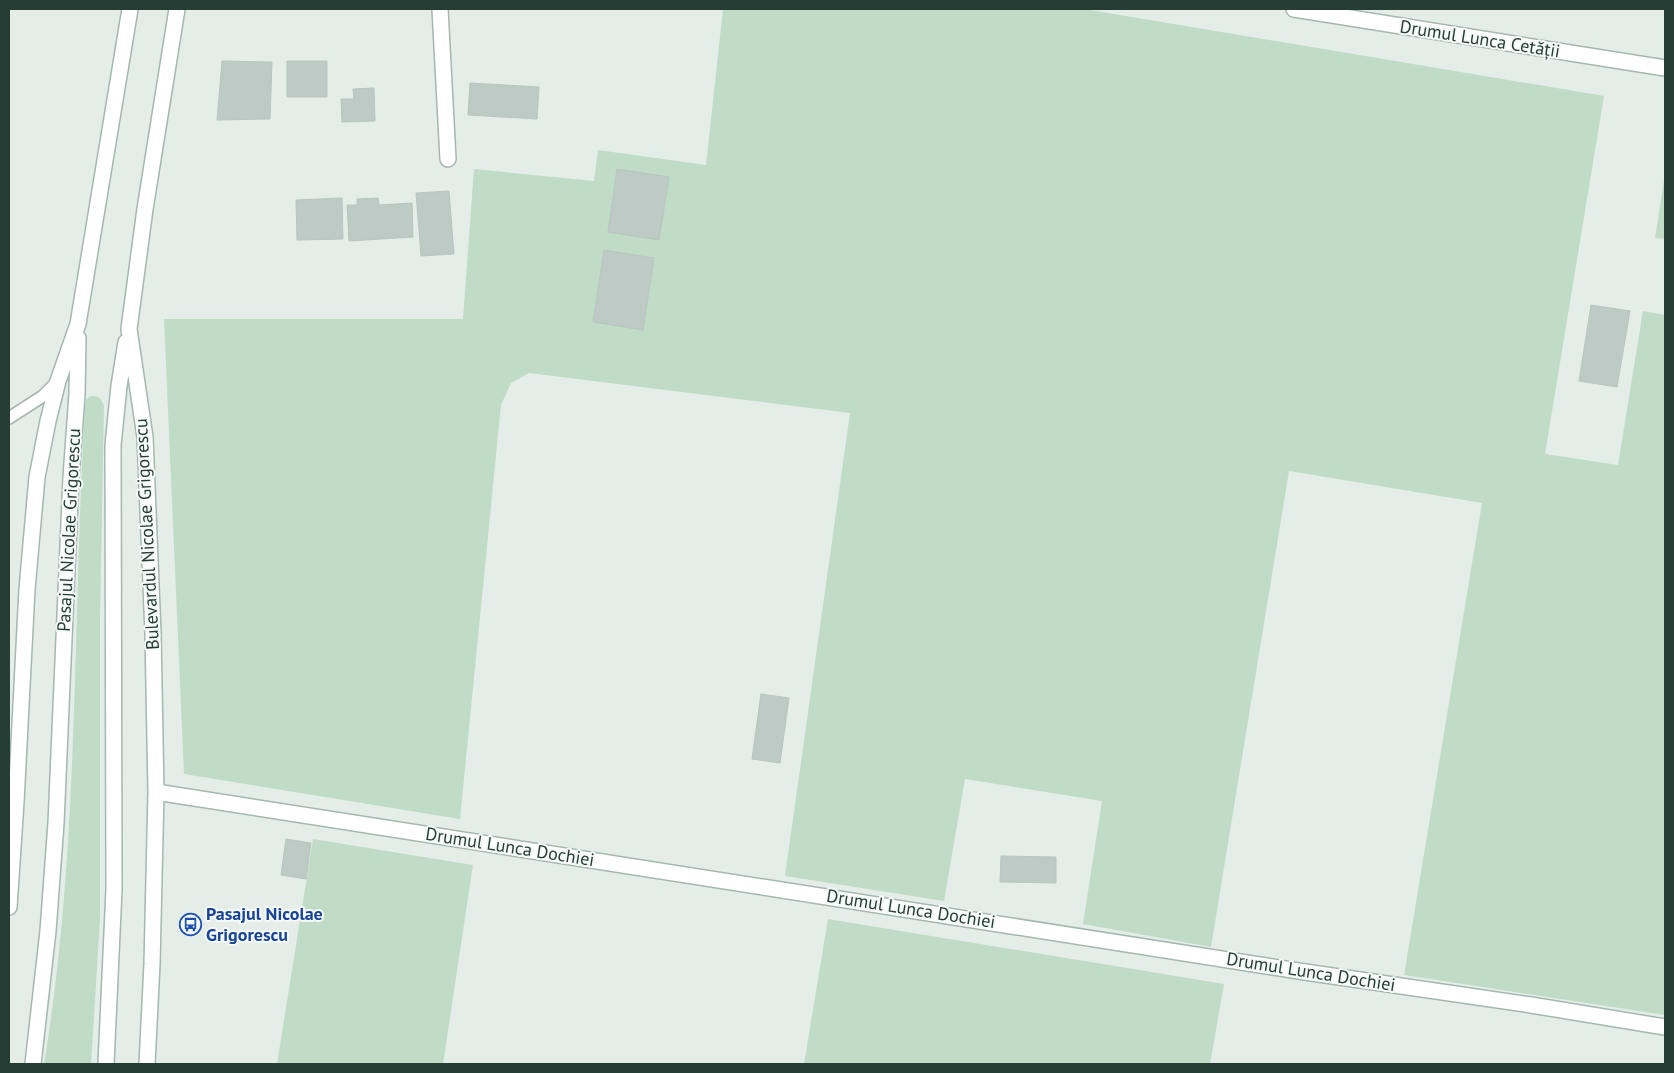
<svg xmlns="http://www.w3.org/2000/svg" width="1674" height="1073" font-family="'PT Sans',sans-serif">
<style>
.green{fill:#c0dcc6}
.building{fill:#bdcac5;stroke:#b8c6bf}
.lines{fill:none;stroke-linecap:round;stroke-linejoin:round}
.lane-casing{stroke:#a8b5b0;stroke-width:14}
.street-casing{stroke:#a8b5b0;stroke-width:18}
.secondary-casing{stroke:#a4b7b0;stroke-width:18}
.lane{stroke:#fff;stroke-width:11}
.street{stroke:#fff;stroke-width:15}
.secondary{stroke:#fff;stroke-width:15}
.labels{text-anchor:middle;stroke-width:4;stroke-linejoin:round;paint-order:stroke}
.street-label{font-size:18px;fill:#263d36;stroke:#f5f9f7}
.transit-label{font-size:18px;font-weight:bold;fill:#164399;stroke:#f5f9f7;text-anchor:start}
</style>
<rect width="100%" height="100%" fill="#e5ede9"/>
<path class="green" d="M 723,9 L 1084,9 L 1604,96 L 1545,454 L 1618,465 L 1643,311 L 1665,315 L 1665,1015 L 1404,975 L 1482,503 L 1289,471 L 1211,947 L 1083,924 L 1102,801 L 965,779 L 944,901 L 785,876 L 850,413 L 529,373 L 511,383 L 501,405 L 460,819 L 184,774 L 164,319 L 463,319 L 474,169 L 594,181 L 598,150 L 706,165 Z
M 1665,174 L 1665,239 L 1655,238 Z
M 90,396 C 99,396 101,398 104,406 L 100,621 L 100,920 L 91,1064 L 44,1064 C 80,847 72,625 85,406 L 86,400 Z
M 313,839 L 473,865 L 443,1064 L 277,1064 Z
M 828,919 L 1224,984 L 1210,1064 L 804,1064 Z"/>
<path class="building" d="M 222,61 L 272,62 L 270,119 L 217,120 Z
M 287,61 L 327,61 L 327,97 L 287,97 Z
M 470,83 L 539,87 L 537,119 L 468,115 Z
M 374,88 L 375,121 L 342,122 L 341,99 L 354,99 L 353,89 Z
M 617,169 L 669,177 L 659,240 L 608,232 Z
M 449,191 L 454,254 L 421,256 L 416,193 Z
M 342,198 L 343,239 L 297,240 L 296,200 Z
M 378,198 L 379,205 L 412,203 L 413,237 L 349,241 L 347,205 L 357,205 L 357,199 Z
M 604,250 L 654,258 L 643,330 L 593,322 Z
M 1591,305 L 1630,311 L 1617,387 L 1579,381 Z
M 761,694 L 789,698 L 780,763 L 752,759 Z
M 286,839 L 311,843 L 306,879 L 281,875 Z
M 1001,856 L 1056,857 L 1056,883 L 1000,882 Z"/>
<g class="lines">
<defs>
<path id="lane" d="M 9,418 L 43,396 L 58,381"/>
<path id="street" d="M 440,9 L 448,159"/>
<path id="secondary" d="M 1294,9 L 1665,68
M 156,792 L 1305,972 L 1531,1005 L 1665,1027
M 9,907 L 16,802 L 27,589 L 37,477 L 48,421 L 58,381 L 78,324 L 130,9
M 33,1064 L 48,931 L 56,823 L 71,477 L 77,394 L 78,338
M 106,1064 L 114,889 L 113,445 L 119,386 L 126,342
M 147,1064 L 152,964 L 156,792 L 153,634 L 145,437 L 129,329 L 145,209 L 177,9"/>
</defs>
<use href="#lane" class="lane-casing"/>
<use href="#street" class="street-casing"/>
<use href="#secondary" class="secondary-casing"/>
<use href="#lane" class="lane"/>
<use href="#street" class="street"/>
<use href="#secondary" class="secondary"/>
</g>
<defs>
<symbol id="bus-ring" viewBox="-11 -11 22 22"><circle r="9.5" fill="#f5f9f7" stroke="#1a4fb4" stroke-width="1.5"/><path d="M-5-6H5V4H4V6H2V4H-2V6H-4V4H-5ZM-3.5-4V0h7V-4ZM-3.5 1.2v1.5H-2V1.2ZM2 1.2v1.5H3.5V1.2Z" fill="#1a4fb4"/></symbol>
</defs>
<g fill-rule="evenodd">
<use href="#bus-ring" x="178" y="912" width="25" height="25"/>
</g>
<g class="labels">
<g class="street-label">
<text transform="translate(1480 39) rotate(9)" y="6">Drumul Lunca Cetății</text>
<text transform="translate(69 530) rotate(-87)" y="6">Pasajul Nicolae Grigorescu</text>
<text transform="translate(147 534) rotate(-93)" y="6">Bulevardul Nicolae Grigorescu</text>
<text transform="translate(510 847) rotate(9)" y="6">Drumul Lunca Dochiei</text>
<text transform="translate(911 909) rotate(9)" y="6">Drumul Lunca Dochiei</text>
<text transform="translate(1311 972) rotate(9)" y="6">Drumul Lunca Dochiei</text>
</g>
<g class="transit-label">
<text x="206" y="920">Pasajul Nicolae<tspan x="206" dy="21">Grigorescu</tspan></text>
</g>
</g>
<rect width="1674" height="1073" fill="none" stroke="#263d36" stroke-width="20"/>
</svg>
